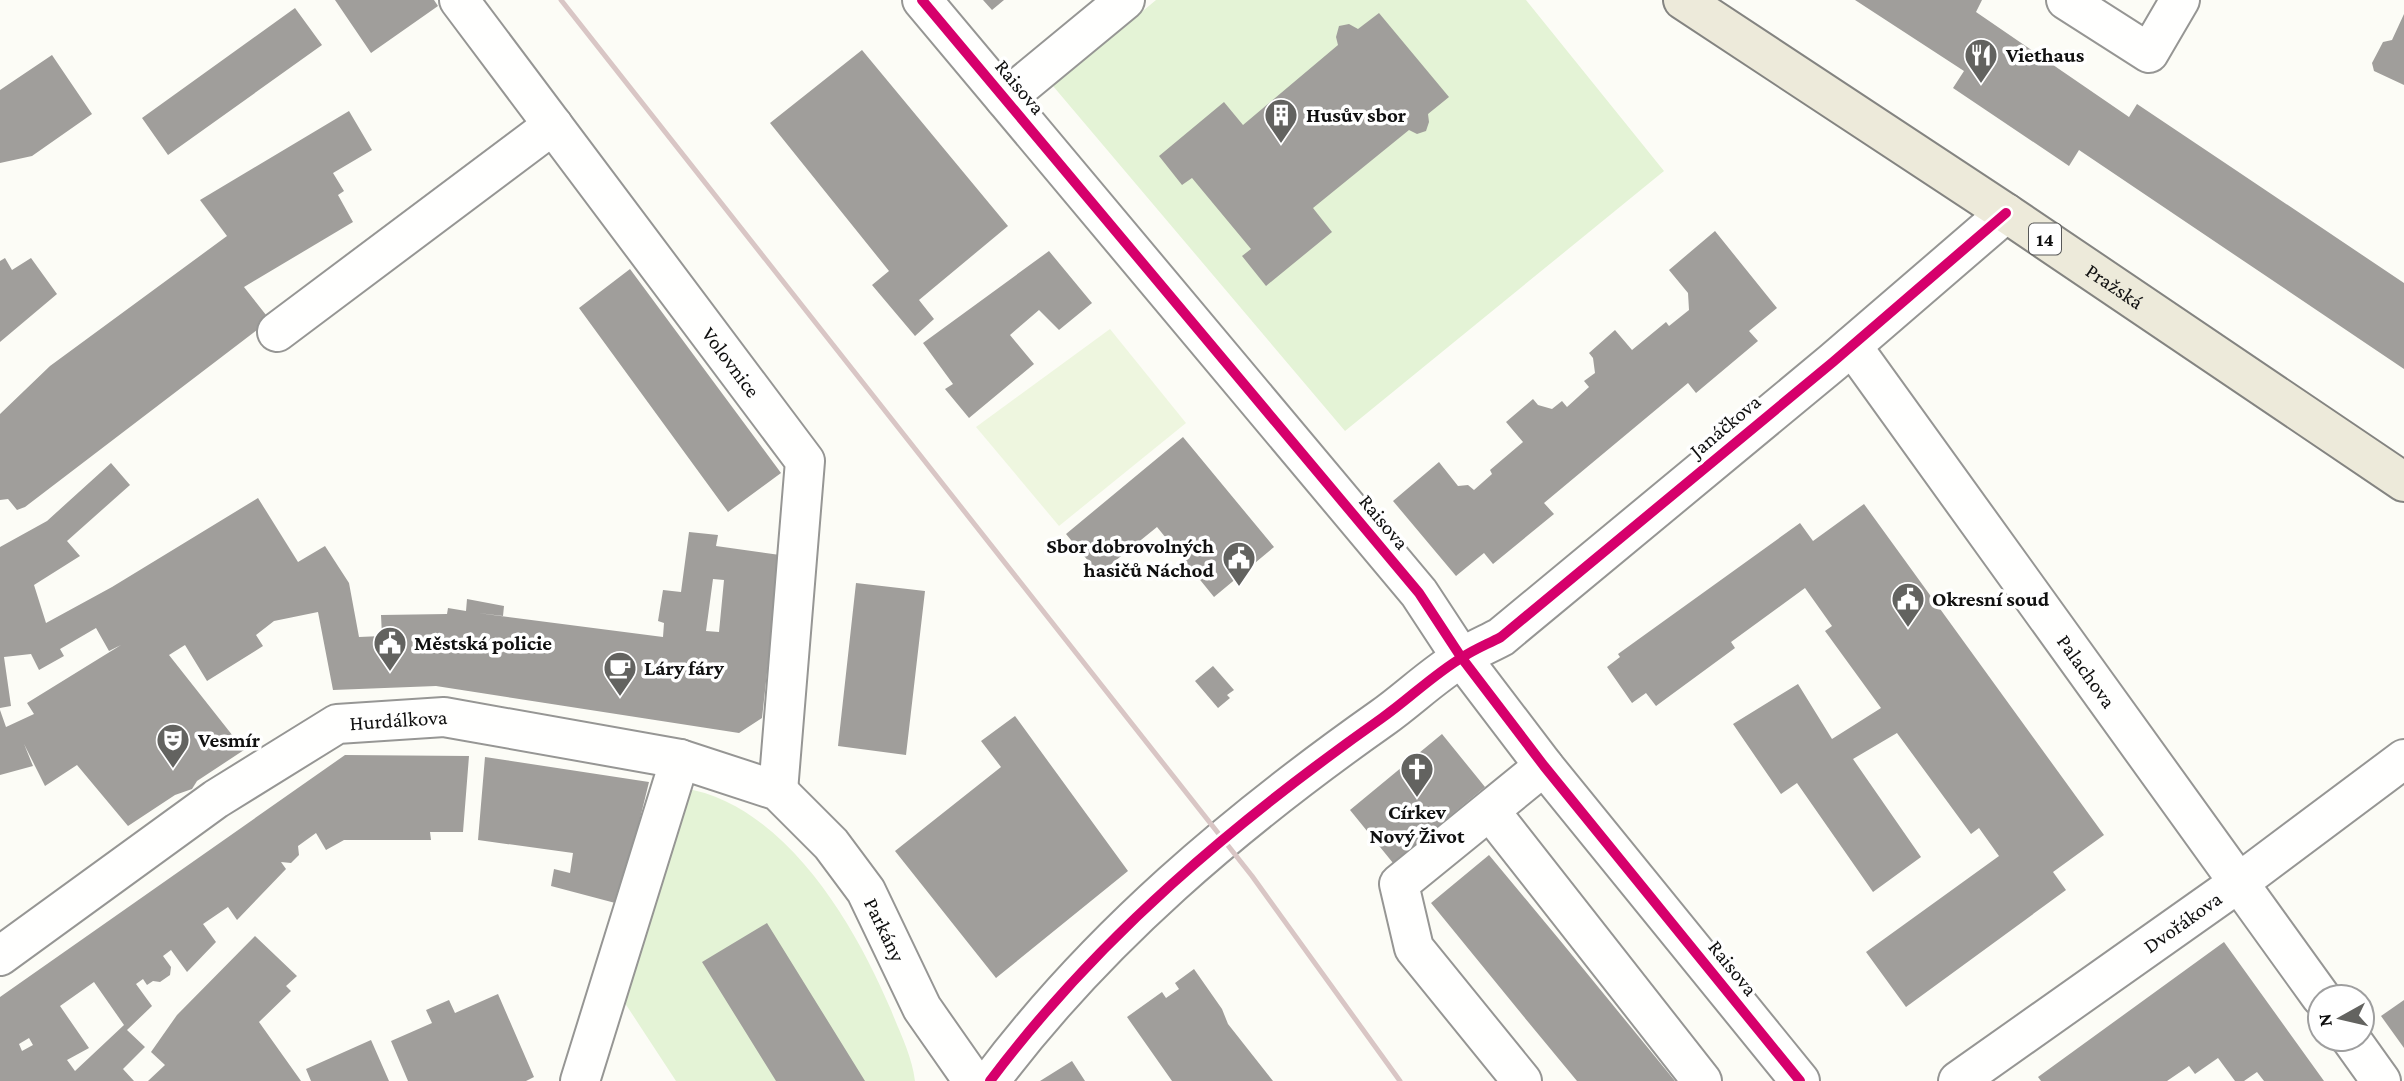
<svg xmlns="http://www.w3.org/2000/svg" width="2404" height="1081" font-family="'Crimson Pro',serif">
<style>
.green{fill:#e4f3d6}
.pitch{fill:#eef6df}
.building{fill:#a09e9b;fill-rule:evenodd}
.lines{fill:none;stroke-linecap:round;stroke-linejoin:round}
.minor-casing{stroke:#969694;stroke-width:42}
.major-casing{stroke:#848481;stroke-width:42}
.minor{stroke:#fffffe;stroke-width:38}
.major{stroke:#edeada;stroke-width:38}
.rail{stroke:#d9c6c5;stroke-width:5}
.cycleway-casing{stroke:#fff;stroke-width:15}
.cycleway{stroke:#d6006c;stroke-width:10}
.labels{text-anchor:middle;stroke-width:7;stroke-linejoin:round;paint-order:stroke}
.shield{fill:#fff;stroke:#585858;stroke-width:2}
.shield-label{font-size:19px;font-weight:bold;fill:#101010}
.poi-label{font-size:21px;font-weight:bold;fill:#101010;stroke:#fff;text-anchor:start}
.street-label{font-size:21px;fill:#101010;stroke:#fff}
</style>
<rect width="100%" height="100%" fill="#fcfcf6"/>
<path class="green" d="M 1156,0 L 1526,0 L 1664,171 L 1345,431 L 1053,86 Z
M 683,788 C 785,804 855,925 891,1010 C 900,1033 912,1056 915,1081 L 676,1081 L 617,991 Z"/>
<path class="pitch" d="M 1110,329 L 1186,423 L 1059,526 L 976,427 Z"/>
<path class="building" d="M 335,0 L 434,0 L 438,6 L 371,53 Z
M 983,0 L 1004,0 L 992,10 Z
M 1855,0 L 1982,0 L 1976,12 L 2129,117 L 2137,104 L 2240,173 L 2404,283 L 2404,369 L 2079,150 L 2069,166 L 1953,88 L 1964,71 Z
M 295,8 L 322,45 L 168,155 L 142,118 Z
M 1379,13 L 1449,97 L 1428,114 L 1429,122 L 1426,131 L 1417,134 L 1409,130 L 1313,208 L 1332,232 L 1266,286 L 1242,256 L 1251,249 L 1192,178 L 1182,185 L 1159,156 L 1224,102 L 1243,125 L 1338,45 L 1336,37 L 1339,26 L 1349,24 L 1358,29 Z
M 2404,14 L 2404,85 L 2374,71 L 2372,63 L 2383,42 L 2392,40 Z
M 862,50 L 1008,226 L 919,300 L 934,319 L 915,336 L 872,285 L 889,271 L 770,123 Z
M 52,55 L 92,114 L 32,156 L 0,163 L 0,90 Z
M 349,111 L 372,150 L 333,173 L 344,191 L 338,195 L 353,222 L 244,287 L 270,320 L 25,507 L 17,510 L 8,499 L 0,500 L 0,414 L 50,366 L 227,236 L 200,200 Z
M 1715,231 L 1777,308 L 1749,331 L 1758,341 L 1696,393 L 1688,383 L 1544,503 L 1554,514 L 1493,564 L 1484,553 L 1456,576 L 1393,501 L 1439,462 L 1458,486 L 1468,485 L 1474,490 L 1492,474 L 1490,470 L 1523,442 L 1506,422 L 1533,399 L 1538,405 L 1552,409 L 1562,401 L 1567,407 L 1589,387 L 1584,381 L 1595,373 L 1593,358 L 1589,353 L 1615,330 L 1632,350 L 1666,322 L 1669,326 L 1689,310 L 1688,293 L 1669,270 Z
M 1049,251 L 1092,303 L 1059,330 L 1039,310 L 1010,335 L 1034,364 L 969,418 L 945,389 L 953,384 L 923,343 Z
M 5,258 L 12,270 L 31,258 L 57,294 L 0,342 L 0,261 Z
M 630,269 L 781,473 L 728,512 L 579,308 Z
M 1183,437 L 1274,547 L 1214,597 L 1157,527 L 1099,574 L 1066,534 Z
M 111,463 L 130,485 L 67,541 L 80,556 L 34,585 L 46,623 L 112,587 L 258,498 L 298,562 L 325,546 L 349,583 L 359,637 L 382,636 L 381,615 L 447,614 L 448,608 L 466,611 L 467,599 L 504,606 L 503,616 L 478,613 L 663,637 L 664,623 L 658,621 L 663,590 L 681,592 L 689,532 L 718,535 L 716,546 L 780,555 L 762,718 L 739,733 L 436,686 L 333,690 L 318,612 L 274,621 L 256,635 L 263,646 L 207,681 L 185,645 L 169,655 L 244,750 L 197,781 L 192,789 L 175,795 L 128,826 L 77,765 L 45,786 L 24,744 L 33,766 L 0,775 L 0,710 L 6,727 L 34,714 L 27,703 L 121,645 L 109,651 L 96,628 L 60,649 L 64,656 L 39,670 L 31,654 L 4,657 L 11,706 L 0,708 L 0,547 L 47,521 ZM 713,579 L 724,580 L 719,632 L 706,631 Z
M 1864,504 L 2104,835 L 2053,872 L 2066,890 L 1906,1007 L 1866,952 L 1999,856 L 1979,828 L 1971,834 L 1897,733 L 1853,759 L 1921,857 L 1873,892 L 1797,783 L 1781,794 L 1733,724 L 1798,684 L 1832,739 L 1881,708 L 1825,631 L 1832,626 L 1805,588 L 1731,642 L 1735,648 L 1656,706 L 1646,693 L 1632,703 L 1607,667 L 1620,657 L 1618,654 L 1800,523 L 1813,541 Z
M 856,583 L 925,591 L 906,755 L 838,746 Z
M 1213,666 L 1234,690 L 1227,695 L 1230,698 L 1218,708 L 1195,681 Z
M 1015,716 L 1128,871 L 996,978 L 895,851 L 1001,767 L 981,741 Z
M 1442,734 L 1485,787 L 1393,863 L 1350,810 Z
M 345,755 L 469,756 L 463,832 L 430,832 L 431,840 L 344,840 L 326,850 L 316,833 L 298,846 L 299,855 L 291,863 L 281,862 L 286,869 L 237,920 L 228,907 L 203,924 L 216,942 L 187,972 L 171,950 L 163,956 L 171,967 L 170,975 L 160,982 L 153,981 L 147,985 L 143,979 L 136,984 L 152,1006 L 127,1030 L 145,1047 L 123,1069 L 134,1081 L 0,1081 L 0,997 ZM 94,982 L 124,1025 L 75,1071 L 67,1060 L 89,1048 L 60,1006 ZM 29,1038 L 33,1045 L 22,1051 L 19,1044 Z
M 485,757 L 649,782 L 619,904 L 551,886 L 554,869 L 570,873 L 573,853 L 478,840 Z
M 1489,855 L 1563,944 L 1675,1081 L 1577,1081 L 1529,1023 L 1431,903 Z
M 767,923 L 865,1081 L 776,1081 L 702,962 Z
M 255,936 L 297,976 L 286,986 L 291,991 L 259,1022 L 301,1081 L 148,1081 L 165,1065 L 151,1052 L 177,1015 Z
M 2224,942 L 2324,1081 L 2264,1081 L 2257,1072 L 2244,1081 L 2235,1081 L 2218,1058 L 2195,1074 L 2189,1066 L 2167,1081 L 2041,1081 L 2038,1077 Z
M 1194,969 L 1222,1009 L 1228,1024 L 1273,1081 L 1172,1081 L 1127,1017 L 1162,992 L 1166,998 L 1179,989 L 1175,983 Z
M 498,994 L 534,1077 L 526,1081 L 408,1081 L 391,1041 L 432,1023 L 426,1010 L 449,1000 L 455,1013 Z
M 2404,1000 L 2404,1048 L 2381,1016 Z
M 371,1040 L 389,1081 L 311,1081 L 306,1069 Z
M 1072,1061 L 1085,1081 L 1040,1081 Z"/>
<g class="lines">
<defs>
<g id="minor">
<path id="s1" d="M 459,0 L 805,461 L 778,791"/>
<path d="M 922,0 L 1419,593 L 1461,657 L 1544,766 L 1800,1081"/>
<path d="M 2066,0 L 2149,53 L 2180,0"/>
<path d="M 1005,99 L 1125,0"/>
<path d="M 277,332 L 553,125"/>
<path id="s2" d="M 1852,346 L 2321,997"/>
<path d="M 1490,811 L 1702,1081"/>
<path id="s3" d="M 0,956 L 216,799 L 337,724 L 444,717 L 680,759 L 778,791 L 831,844 L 866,891 L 922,1008 L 973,1081"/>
<path d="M 2351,1039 L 2381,1081"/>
<path d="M 580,1081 L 680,759"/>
<path d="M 990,1081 C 1098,937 1236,821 1382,718 C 1409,699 1434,674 1463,657 C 1475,649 1488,644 1501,637 L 1833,362 L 2006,213"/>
<path d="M 1522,1081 L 1414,948 L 1399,884 L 1544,766"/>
<path id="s4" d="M 1958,1081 L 2241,881 L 2404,759"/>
</g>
<g id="major">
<path id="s5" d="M 1683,0 L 2006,213 L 2404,482"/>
</g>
</defs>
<use href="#minor" class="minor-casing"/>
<use href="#major" class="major-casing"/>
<use href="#minor" class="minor"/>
<use href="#major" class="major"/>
<path class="rail" d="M 561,0 L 1252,876 L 1400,1081"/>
<defs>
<path id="cycleway" d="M 922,0 L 1419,593 L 1461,657 L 1544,766 L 1800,1081
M 990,1081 C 1098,937 1236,821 1382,718 C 1409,699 1434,674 1463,657 C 1475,649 1488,644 1501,637 L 1833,362 L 2006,213"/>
</defs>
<use href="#cycleway" class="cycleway-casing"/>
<use href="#cycleway" class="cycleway"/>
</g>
<defs>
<symbol id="restaurant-pin" viewBox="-11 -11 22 30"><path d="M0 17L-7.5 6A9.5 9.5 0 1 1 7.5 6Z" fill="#636360" stroke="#fff"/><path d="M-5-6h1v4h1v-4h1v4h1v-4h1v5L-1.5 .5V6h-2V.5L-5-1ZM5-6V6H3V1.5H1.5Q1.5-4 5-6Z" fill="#fff"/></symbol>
<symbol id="building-pin" viewBox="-11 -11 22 30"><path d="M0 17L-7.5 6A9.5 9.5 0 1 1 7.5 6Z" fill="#636360" stroke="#fff"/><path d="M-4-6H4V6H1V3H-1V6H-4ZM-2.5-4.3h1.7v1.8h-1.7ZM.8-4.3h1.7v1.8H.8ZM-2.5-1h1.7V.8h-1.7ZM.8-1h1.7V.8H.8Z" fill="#fff"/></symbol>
<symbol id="civic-pin" viewBox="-11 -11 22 30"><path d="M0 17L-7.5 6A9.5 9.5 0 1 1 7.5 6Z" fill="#636360" stroke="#fff"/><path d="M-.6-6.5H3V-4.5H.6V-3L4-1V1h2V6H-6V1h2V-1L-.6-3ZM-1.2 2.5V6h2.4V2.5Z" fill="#fff"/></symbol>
<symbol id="cafe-pin" viewBox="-11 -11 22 30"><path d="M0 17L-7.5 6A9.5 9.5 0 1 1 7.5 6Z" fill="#636360" stroke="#fff"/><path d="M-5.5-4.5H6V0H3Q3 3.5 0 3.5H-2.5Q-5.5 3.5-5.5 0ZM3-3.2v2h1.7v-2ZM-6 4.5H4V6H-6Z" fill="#fff"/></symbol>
<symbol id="theatre-pin" viewBox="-11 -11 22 30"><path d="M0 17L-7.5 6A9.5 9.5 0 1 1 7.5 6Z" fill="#636360" stroke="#fff"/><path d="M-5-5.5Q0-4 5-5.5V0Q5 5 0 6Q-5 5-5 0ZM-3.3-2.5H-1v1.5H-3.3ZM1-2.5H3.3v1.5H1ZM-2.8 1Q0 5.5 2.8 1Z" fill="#fff"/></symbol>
<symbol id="church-pin" viewBox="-11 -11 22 30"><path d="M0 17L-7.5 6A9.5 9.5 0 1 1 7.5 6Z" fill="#636360" stroke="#fff"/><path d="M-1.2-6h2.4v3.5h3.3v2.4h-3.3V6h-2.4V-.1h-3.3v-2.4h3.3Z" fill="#fff"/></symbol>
</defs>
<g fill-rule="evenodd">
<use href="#restaurant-pin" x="1962" y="36" width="38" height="52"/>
<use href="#building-pin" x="1262" y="96" width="38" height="52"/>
<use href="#civic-pin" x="1220" y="539" width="38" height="52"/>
<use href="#civic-pin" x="1889" y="580" width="38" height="52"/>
<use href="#civic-pin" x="371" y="624" width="38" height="52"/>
<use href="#cafe-pin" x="601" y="649" width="38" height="52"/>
<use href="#theatre-pin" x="154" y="721" width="38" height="52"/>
<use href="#church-pin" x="1398" y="750" width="38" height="52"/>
</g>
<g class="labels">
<rect class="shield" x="2029" y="223.5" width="32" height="31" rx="5"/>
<g class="shield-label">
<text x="2045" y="246">14</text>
</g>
<g class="poi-label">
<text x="2006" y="62">Viethaus</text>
<text x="1306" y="122">Husův sbor</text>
<text x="1214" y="553" text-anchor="end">Sbor dobrovolných<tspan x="1214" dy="24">hasičů Náchod</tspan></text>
<text x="1932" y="606">Okresní soud</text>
<text x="414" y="650">Městská policie</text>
<text x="644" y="675">Láry fáry</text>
<text x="198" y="747">Vesmír</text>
<text x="1417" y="819" text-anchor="middle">Církev<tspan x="1417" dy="24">Nový Život</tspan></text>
</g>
<g class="street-label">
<text transform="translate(1020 87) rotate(50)" y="7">Raisova</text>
<text dy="7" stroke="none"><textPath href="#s5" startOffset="518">Pražská</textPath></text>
<text dy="7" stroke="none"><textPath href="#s1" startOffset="453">Volovnice</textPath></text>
<text transform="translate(1725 426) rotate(-40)" y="7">Janáčkova</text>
<text transform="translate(1384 522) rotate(50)" y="7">Raisova</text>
<text dy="7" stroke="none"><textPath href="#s2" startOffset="401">Palachova</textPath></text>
<text dy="7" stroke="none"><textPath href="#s3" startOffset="471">Hurdálkova</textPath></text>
<text dy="7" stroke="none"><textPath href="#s4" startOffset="275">Dvořákova</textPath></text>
<text dy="7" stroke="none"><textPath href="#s3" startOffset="1036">Parkány</textPath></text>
<text transform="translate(1733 968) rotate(51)" y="7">Raisova</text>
</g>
</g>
<g transform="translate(2341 1018) rotate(262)"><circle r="33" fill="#ffffff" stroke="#9f9f9f" stroke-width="2"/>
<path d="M0-5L12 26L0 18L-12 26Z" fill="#636360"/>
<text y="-10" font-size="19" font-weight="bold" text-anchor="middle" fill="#101010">N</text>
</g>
</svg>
